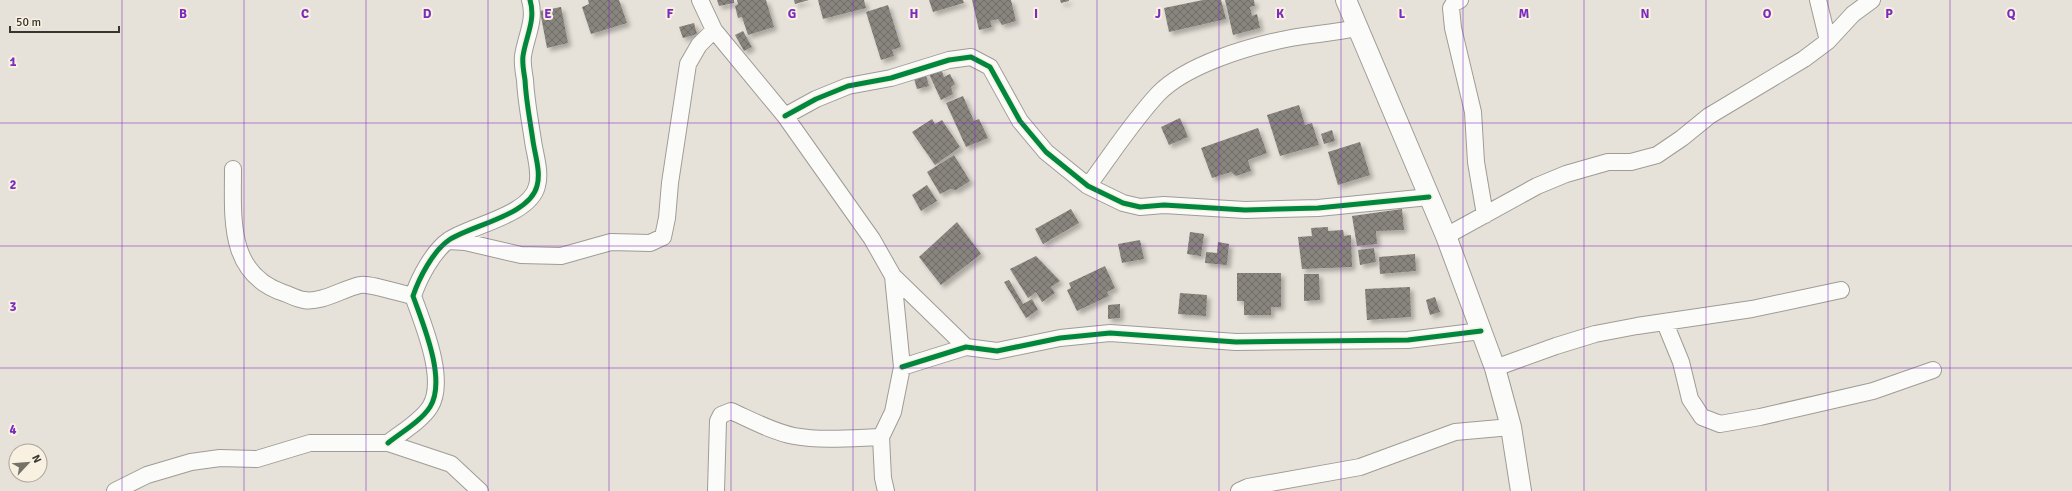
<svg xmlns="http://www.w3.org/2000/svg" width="2072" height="491" font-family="Signika,sans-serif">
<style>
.building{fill:url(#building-cross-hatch);filter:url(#shadow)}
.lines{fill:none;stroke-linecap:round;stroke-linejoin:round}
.minor-casing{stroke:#9f9c95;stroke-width:18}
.tertiary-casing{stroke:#9f9c95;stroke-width:22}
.minor{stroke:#fbfbf9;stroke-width:16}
.tertiary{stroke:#fbfbf9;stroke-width:20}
.cycleway-casing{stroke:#f8f0e1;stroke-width:8}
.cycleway{stroke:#00873e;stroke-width:5}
.grid{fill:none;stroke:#7b2cbf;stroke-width:1;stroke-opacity:0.55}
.grid-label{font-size:13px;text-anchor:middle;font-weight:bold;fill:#7b2cbf;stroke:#f8f0e1;stroke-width:4;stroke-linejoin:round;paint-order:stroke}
</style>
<defs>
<pattern id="building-cross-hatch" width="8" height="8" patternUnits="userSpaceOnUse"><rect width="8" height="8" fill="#88847e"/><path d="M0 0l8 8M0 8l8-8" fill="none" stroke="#706d68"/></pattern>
<filter id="shadow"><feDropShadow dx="3.5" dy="3.5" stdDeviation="2" flood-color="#0004"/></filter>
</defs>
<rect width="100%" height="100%" fill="#e6e2d9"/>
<path class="building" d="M 588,0 L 619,0 L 627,23 L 591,34 L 582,7 L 589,4 Z
M 717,0 L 734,0 L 734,3 L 719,6 Z
M 737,0 L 766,0 L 774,27 L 748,35 L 742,17 L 738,18 L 735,6 L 738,4 Z
M 794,0 L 809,0 L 795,4 Z
M 818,0 L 864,0 L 866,8 L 823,19 Z
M 929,0 L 963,0 L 964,3 L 933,12 Z
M 972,0 L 1011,0 L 1016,21 L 1002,25 L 998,19 L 990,21 L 992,27 L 979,30 Z
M 1060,0 L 1069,0 L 1069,1 L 1061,3 Z
M 1203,0 L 1221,0 L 1226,19 L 1169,32 L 1164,8 Z
M 1225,0 L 1254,0 L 1255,6 L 1250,7 L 1252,16 L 1257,14 L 1260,28 L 1233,35 Z
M 888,5 L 901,47 L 892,50 L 894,56 L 881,60 L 866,12 Z
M 561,7 L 568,43 L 547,48 L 540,11 Z
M 694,23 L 697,34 L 683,38 L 679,27 Z
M 743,31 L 752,47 L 744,51 L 735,35 Z
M 941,69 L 944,77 L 950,74 L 955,84 L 951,87 L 953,94 L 941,100 L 929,74 Z
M 925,72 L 929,86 L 917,89 L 913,75 Z
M 963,96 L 974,121 L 979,119 L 988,138 L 966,147 L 946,103 Z
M 1299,105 L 1305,125 L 1312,123 L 1319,145 L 1280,156 L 1267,115 Z
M 1180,118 L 1188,137 L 1169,145 L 1161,127 Z
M 932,119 L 935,124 L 942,120 L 960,147 L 935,165 L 912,132 Z
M 1258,128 L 1267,153 L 1248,160 L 1251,171 L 1236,176 L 1231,172 L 1212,178 L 1201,148 Z
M 1332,130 L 1335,141 L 1324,144 L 1321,134 Z
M 1360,142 L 1370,175 L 1338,185 L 1328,152 Z
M 954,155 L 970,181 L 956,190 L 950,189 L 940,194 L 927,172 Z
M 927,185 L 937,201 L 921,211 L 912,195 Z
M 1071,209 L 1079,223 L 1043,244 L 1035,229 Z
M 1402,209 L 1404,230 L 1376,231 L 1377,244 L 1357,246 L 1352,216 Z
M 957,222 L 981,254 L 941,285 L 919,257 Z
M 1328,227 L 1328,231 L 1343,230 L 1344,236 L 1351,235 L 1352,267 L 1302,269 L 1298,237 L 1312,236 L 1311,228 Z
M 1190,232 L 1204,234 L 1201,256 L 1187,254 Z
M 1140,240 L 1144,259 L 1122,263 L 1118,244 Z
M 1218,242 L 1229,244 L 1227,265 L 1205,263 L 1206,252 L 1217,253 Z
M 1374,248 L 1376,262 L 1360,265 L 1358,250 Z
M 1415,254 L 1416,271 L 1380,274 L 1379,257 Z
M 1036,256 L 1060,281 L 1051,287 L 1055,293 L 1042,302 L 1036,292 L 1028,298 L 1010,269 Z
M 1105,266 L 1115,288 L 1107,292 L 1109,296 L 1077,311 L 1067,290 L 1071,288 L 1069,283 Z
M 1237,273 L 1281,273 L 1281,307 L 1271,307 L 1271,315 L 1244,315 L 1244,301 L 1237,301 Z
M 1304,274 L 1319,274 L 1320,300 L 1304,301 Z
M 1009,280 L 1023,304 L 1032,299 L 1038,310 L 1026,318 L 1004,282 Z
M 1410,287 L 1411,317 L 1367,320 L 1365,289 Z
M 1180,293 L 1207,295 L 1206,316 L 1178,314 Z
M 1435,297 L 1440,312 L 1430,315 L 1426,300 Z
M 1120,304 L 1120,318 L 1108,319 L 1108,305 Z"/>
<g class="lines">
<defs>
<path id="minor" d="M 700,0 L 714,30 L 785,116 L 872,239 L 893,276 L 902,367 L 893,412 L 881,437 L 883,478 L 886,491
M 1460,0 L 1454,3 L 1451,8 L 1453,28 L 1473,112 L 1476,162 L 1485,215
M 1818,0 L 1828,41
M 785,116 L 816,99 L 848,86 L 891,78 L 949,60 L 971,57 L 990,67 L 1020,121 L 1046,152 L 1088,186 L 1123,203 L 1140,207 L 1164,205 L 1245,210 L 1318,208 L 1429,197
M 233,169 C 233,218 227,274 284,293 C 290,295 297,299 304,300 C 322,303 342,289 360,285 C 369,283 402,294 413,296
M 1088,186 C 1111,155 1132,122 1158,94 C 1187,64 1250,46 1291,38 C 1313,34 1335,33 1356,28
M 1446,236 L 1537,186 L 1566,174 L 1608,162 L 1631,162 L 1657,155 L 1682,138 L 1709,116 L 1804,59 L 1828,41 L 1853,14 L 1872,0
M 448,241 L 465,242 L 521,255 L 561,256 L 611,242 L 650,243 L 663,237 L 667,218 L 670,183 L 688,64 L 699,45 L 714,30
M 893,276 L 966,347
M 1665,323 L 1681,362 L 1690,399 L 1702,417 L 1720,424 L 1760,417 L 1873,391 L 1933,370
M 902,367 L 966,347 L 997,351 L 1060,338 L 1110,333 L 1236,342 L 1408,340 L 1481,331
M 1495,368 L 1556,346 L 1595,334 L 1637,326 L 1752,309 L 1841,290
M 388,443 C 402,432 421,421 430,407 C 447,380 423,324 413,296 C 419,278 433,251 449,240 C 472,225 530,215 537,186 C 541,172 535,155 533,141 C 530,120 526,101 525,80 C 524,73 522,64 523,56 C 526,36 536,20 530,0
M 115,491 L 147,475 L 191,462 L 220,458 L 257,459 L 310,443 L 388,443 L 451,464 L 480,491
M 716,491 L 718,421 L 721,415 L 731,411 C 751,420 773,432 794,436 C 822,441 853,438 881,437
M 1239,491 L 1248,487 L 1360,467 L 1455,432 L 1511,427"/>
<path id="tertiary" d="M 1346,0 L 1446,236 L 1495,368 L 1511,427 L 1521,491"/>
</defs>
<use href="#minor" class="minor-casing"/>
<use href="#tertiary" class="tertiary-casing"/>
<use href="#minor" class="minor"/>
<use href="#tertiary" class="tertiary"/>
<defs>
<path id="cycleway" d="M 785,116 L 816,99 L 848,86 L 891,78 L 949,60 L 971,57 L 990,67 L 1020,121 L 1046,152 L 1088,186 L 1123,203 L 1140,207 L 1164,205 L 1245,210 L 1318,208 L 1429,197
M 902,367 L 966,347 L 997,351 L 1060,338 L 1110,333 L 1236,342 L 1408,340 L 1481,331
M 388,443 C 402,432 421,421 430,407 C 447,380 423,324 413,296 C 419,278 433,251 449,240 C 472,225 530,215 537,186 C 541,172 535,155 533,141 C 530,120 526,101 525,80 C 524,73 522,64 523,56 C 526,36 536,20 530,0"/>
</defs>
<use href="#cycleway" class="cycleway-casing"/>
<use href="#cycleway" class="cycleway"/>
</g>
<path class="grid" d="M 122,0 L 122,491M 244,0 L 244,491M 366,0 L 366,491M 488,0 L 488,491M 609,0 L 609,491M 731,0 L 731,491M 853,0 L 853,491M 975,0 L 975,491M 1097,0 L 1097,491M 1219,0 L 1219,491M 1341,0 L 1341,491M 1463,0 L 1463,491M 1584,0 L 1584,491M 1706,0 L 1706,491M 1828,0 L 1828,491M 1950,0 L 1950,491M 0,123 L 2072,123M 0,246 L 2072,246M 0,368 L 2072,368"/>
<g class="grid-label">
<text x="183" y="18">B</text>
<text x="305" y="18">C</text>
<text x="427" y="18">D</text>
<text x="548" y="18">E</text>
<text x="670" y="18">F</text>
<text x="792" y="18">G</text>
<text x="914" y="18">H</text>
<text x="1036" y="18">I</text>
<text x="1158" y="18">J</text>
<text x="1280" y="18">K</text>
<text x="1402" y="18">L</text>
<text x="1524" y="18">M</text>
<text x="1645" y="18">N</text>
<text x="1767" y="18">O</text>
<text x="1889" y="18">P</text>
<text x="2011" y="18">Q</text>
<text x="13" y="66">1</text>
<text x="13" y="189">2</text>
<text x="13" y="311">3</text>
<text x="13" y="434">4</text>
</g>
<g transform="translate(28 463) rotate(64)"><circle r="19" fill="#f8f0e1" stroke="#aba59a"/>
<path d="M0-3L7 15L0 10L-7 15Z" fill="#75726a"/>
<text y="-6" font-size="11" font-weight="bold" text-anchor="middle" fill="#38352f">N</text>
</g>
<path d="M10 26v6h109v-6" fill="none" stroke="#38352f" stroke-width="2"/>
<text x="16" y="26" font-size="12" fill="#38352f" stroke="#f8f0e1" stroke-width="3" paint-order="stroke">50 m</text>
</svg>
